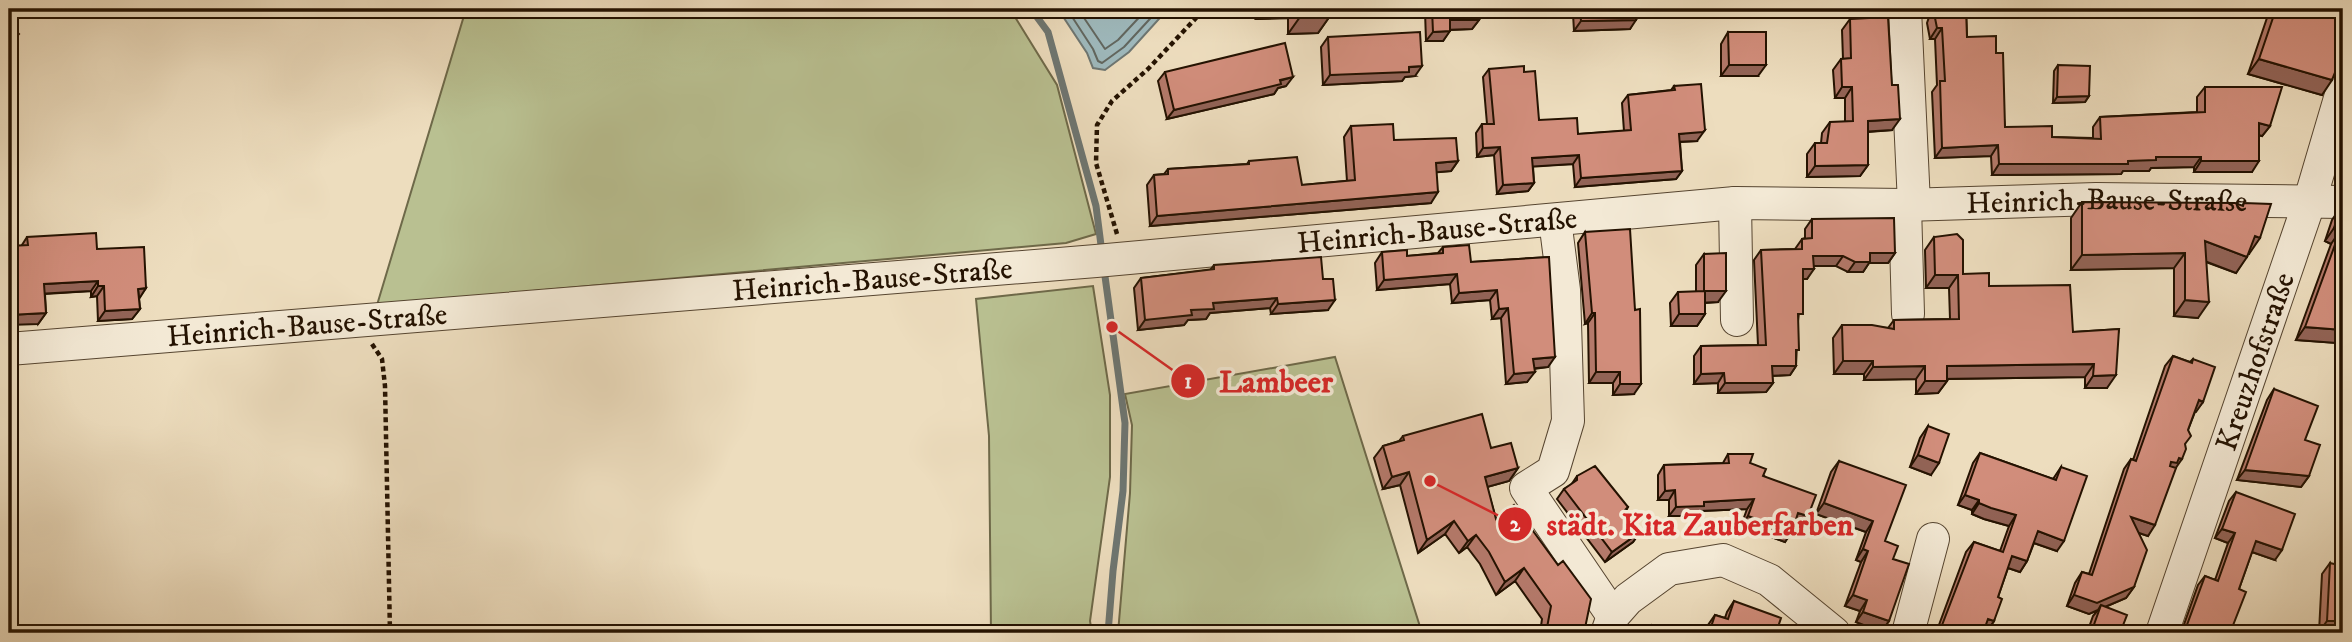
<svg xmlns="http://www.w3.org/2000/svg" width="2352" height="642" font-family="'IM FELL DW Pica',serif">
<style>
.green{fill:#b9c091;stroke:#6e6949;stroke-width:2}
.water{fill:#9eb9bd;stroke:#6d7672;stroke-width:2}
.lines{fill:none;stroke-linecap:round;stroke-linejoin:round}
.shore{stroke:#61665f;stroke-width:2}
.stream{stroke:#6d7672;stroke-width:7}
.minor-casing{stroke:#564530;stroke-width:34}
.path{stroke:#241201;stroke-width:4.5;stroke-dasharray:5 3.5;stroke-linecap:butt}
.minor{stroke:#f3e9d5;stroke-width:32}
.wall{fill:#b4796a;stroke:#241201;stroke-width:2}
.shaded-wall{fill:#926356;stroke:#241201;stroke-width:2}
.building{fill:#d18d7b;stroke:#241201;stroke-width:2}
.labels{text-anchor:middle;stroke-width:7;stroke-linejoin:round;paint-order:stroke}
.street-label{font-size:30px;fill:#241201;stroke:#f3e9d5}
.leader{fill:none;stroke:#d62828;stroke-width:2.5}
.callout-dot{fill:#d62828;stroke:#f3e9d5;stroke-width:2.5}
.mark-label{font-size:21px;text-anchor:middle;font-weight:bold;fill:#fff}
.callout-label{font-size:32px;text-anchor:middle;font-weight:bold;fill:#d62828;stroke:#f3e9d5;stroke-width:7;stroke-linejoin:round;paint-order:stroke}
</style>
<rect width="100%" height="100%" fill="#edddbe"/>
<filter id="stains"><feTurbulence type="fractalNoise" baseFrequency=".00286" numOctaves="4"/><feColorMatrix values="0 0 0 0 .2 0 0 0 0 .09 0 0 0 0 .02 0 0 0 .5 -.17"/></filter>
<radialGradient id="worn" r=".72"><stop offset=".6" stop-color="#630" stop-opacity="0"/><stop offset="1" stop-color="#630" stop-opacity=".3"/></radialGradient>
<path class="green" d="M 466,9 L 1010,9 L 1057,85 L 1096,234 L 1066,243 L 377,305 Z
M 1093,286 L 1110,395 L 1110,477 L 1090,621 L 1092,633 L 991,633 L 989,436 L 976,299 Z
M 1335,357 L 1422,633 L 1118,633 L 1130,493 L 1132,425 L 1125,394 Z"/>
<path class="water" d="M 1058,9 L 1168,9 L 1129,52 L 1105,70 L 1093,68 L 1087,53 Z"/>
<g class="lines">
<path class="shore" d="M 1067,9 L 1093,49 L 1098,61 L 1102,63 L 1124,47 L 1159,9
M 1078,9 L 1105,49 L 1118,40 L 1147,9"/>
<path class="stream" d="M 1031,9 L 1048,32 L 1096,206 L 1102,253
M 1104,269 L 1125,423 L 1123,491 L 1113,571 L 1108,633"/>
<defs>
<g id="minor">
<path d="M 1905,9 L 1914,204"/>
<path d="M 1735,203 L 1737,320"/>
<path d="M 1905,205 L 1908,314"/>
<path d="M 1555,220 L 1564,290 L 1568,421 L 1553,471 L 1526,488 L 1613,616"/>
<path id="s1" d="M 9,349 L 1096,261 L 1735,203 L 1905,205 L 2096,199 L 2343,202"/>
<path d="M 1607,633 L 1613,616 L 1628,599 L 1669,569 L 1723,560 L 1769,580 L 1834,633"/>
<path d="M 1908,633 L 1933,539"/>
<path id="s2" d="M 2162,633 L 2310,200 L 2343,88"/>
</g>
</defs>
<use href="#minor" class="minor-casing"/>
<path class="path" d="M 1117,234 L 1096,163 L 1097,125 L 1112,101 L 1148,69 L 1196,18 L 1201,9
M 372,344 L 382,359 L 385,386 L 390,633"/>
<use href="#minor" class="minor"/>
</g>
<path class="wall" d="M 1256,9 L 1330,9 L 1330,16 L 1318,33 L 1288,34 L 1288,18 L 1256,19 Z
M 1426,9 L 1488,9 L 1481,18 L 1479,18 L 1479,20 L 1472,29 L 1450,30 L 1443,41 L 1426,41 L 1425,11 Z
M 1576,9 L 1672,9 L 1668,16 L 1636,17 L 1630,29 L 1574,31 L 1573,14 Z
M 1929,9 L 1966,9 L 1967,37 L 1996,53 L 2005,127 L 2052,137 L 2093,138 L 2093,127 L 2100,117 L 2197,112 L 2197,97 L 2205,87 L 2270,126 L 2262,136 L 2259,135 L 2252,172 L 2194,172 L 2194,167 L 2151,168 L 2149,171 L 2123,171 L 2121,174 L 1992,175 L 1991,156 L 1935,158 L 1932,92 L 1937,85 L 1935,39 L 1930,39 L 1927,23 L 1929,17 Z
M 2270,9 L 2343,9 L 2322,95 L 2248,74 Z
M 1850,19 L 1892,130 L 1868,132 L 1868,165 L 1860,176 L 1807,177 L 1807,154 L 1815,143 L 1821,143 L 1822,133 L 1830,122 L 1845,122 L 1845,98 L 1835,98 L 1833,70 L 1841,59 L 1843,59 L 1842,30 Z
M 1728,32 L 1758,76 L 1721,76 L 1721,44 Z
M 1328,37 L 1415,76 L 1405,77 L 1402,81 L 1323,85 L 1321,47 Z
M 2058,65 L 2089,96 L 2085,102 L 2053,103 L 2054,71 Z
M 1489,69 L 1524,72 L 1539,120 L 1578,134 L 1624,131 L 1622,103 L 1628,95 L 1671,90 L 1674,86 L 1697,141 L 1680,142 L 1682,171 L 1676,179 L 1575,187 L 1573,164 L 1533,166 L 1534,183 L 1528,191 L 1497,194 L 1494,155 L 1477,157 L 1476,133 L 1482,124 L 1487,124 L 1483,77 Z
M 1165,72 L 1286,86 L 1278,88 L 1274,94 L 1167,119 L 1158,81 Z
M 1351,126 L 1458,161 L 1451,171 L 1436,172 L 1431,203 L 1150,226 L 1147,185 L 1154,175 L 1164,174 L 1168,169 L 1247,164 L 1249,161 L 1302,185 L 1347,181 L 1344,137 Z
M 2082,202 L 2242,206 L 2244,203 L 2249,254 L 2248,254 L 2236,273 L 2206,262 L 2198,318 L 2174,316 L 2174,268 L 2071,270 L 2071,218 Z
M 2341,207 L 2342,338 L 2341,338 L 2337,343 L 2296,340 L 2331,244 L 2325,241 L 2332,220 Z
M 1812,219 L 1895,253 L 1888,263 L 1869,263 L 1863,272 L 1848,272 L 1836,266 L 1814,266 L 1807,279 L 1803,279 L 1798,321 L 1796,366 L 1790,375 L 1772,376 L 1773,383 L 1766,392 L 1718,393 L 1718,383 L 1694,384 L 1694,356 L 1701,346 L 1758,345 L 1754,260 L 1761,250 L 1795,249 L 1802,239 L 1805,238 L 1805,229 Z
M 1585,232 L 1634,394 L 1613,395 L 1613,383 L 1589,383 L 1588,323 L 1585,324 L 1578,243 Z
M 27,237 L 97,249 L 146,288 L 139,298 L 140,309 L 132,319 L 98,321 L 97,296 L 91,297 L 91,291 L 45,294 L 46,313 L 38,324 L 22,245 Z
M 1934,237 L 1963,274 L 1989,286 L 2073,332 L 2119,329 L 2107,388 L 2085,388 L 2085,377 L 1947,379 L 1947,381 L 1938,393 L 1916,394 L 1916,379 L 1864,380 L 1864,374 L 1834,374 L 1833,338 L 1842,325 L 1888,328 L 1894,320 L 1950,319 L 1949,288 L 1926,288 L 1925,250 Z
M 1443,247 L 1471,262 L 1549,257 L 1548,367 L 1534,369 L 1527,382 L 1506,384 L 1501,318 L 1492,319 L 1490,300 L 1452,303 L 1450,284 L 1377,290 L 1375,263 L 1382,252 L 1407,256 L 1438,253 Z
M 1704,254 L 1718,302 L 1705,303 L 1705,314 L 1697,326 L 1671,326 L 1670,303 L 1678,292 L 1696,292 L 1696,265 Z
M 1214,265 L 1323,279 L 1328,310 L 1271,314 L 1270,308 L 1210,313 L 1206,319 L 1188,320 L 1184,325 L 1138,330 L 1134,288 L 1141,278 L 1210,270 Z
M 2173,356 L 2190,362 L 2193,359 L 2203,402 L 2195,412 L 2188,430 L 2185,444 L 2148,536 L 2139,533 L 2134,587 L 2126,598 L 2105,607 L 2120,633 L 2087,633 L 2093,616 L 2098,610 L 2089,614 L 2067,606 L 2075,583 L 2082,572 L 2089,574 L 2124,469 L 2131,459 L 2133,460 L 2165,366 Z
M 2274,389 L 2309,476 L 2301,487 L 2237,480 L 2267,400 Z
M 1928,426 L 1931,475 L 1910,467 L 1920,438 Z
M 1403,436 L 1491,448 L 1518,468 L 1509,481 L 1487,487 L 1496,519 L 1584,633 L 1540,633 L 1542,619 L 1515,581 L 1496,595 L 1480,564 L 1467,547 L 1459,553 L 1445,534 L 1418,553 L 1400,485 L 1383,489 L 1374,458 L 1383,446 L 1399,441 Z
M 1980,453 L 2053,479 L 2061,467 L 2057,551 L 2034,543 L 2027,561 L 2020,572 L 2008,568 L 1998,597 L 1994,621 L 1987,631 L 1984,630 L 1983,633 L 1936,633 L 1966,552 L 1974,542 L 2000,551 L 2009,526 L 1984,519 L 1972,514 L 1972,510 L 1958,505 L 1973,463 Z
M 1728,454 L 1750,463 L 1808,516 L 1801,526 L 1794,524 L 1785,542 L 1741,526 L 1747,509 L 1700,511 L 1697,516 L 1669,516 L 1669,500 L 1658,500 L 1658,475 L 1664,465 L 1723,463 Z
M 1839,461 L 1885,541 L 1893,559 L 1889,621 L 1881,632 L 1856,622 L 1860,611 L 1845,606 L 1861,562 L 1856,560 L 1866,532 L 1816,514 L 1831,472 Z
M 1577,476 L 1628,507 L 1626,511 L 1640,532 L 1633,542 L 1605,562 L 1557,499 L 1564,489 L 1571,485 Z
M 2236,492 L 2275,560 L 2252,552 L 2239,589 L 2230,633 L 2181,633 L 2198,585 L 2205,576 L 2215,580 L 2228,543 L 2215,538 L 2229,501 Z
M 2330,563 L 2343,633 L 2319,632 L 2322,574 Z
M 1734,601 L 1776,633 L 1705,633 L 1708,625 L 1715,615 L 1725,618 L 1727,612 Z"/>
<path class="shaded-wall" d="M 1263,9 L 1294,9 L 1288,18 L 1256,19 Z
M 1478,9 L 1488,9 L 1481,18 L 1472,18 Z
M 1635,9 L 1672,9 L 1668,16 L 1629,17 Z
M 1330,16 L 1318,33 L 1288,34 L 1300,17 Z
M 1450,20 L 1479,20 L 1472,29 L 1443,30 Z
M 1636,20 L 1630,29 L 1574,31 L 1581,21 Z
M 1937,28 L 1942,28 L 1935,39 L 1930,39 Z
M 1450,31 L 1443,41 L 1426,41 L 1433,32 Z
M 2259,59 L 2332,80 L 2322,95 L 2248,74 Z
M 1729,65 L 1766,65 L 1758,76 L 1721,76 Z
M 1422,66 L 1415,76 L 1405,77 L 1402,81 L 1323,85 L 1330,75 Z
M 1293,77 L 1286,86 L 1278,88 L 1274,94 L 1167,119 L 1174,110 Z
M 1842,87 L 1852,87 L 1845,98 L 1835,98 Z
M 2089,96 L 2085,102 L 2053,103 L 2057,97 Z
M 1900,119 L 1892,130 L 1860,132 L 1868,121 Z
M 2259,123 L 2270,126 L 2262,136 L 2251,133 Z
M 1705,130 L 1697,141 L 1673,142 L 1679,134 Z
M 1998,145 L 1991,156 L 1935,158 L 1942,148 Z
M 1500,147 L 1494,155 L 1477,157 L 1483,148 Z
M 1579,155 L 1573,164 L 1526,167 L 1532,158 Z
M 2156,157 L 2201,157 L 2194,167 L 2151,168 L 2149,171 L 2123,171 L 2121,174 L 1992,175 L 1999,164 L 2128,161 Z
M 1458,161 L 1451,171 L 1428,173 L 1436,163 Z
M 2201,161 L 2259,161 L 2252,172 L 2194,172 Z
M 1868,165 L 1860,176 L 1807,177 L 1815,166 Z
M 1682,171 L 1676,179 L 1575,187 L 1581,178 Z
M 1534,183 L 1528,191 L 1497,194 L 1503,185 Z
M 1438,192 L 1431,203 L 1150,226 L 1157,216 Z
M 2334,228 L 2340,231 L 2331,244 L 2325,241 Z
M 2255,236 L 2260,238 L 2249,254 L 2244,252 Z
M 2205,241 L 2247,257 L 2236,273 L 2194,257 Z
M 1870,253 L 1895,253 L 1888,263 L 1869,263 L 1863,272 L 1848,272 L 1855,262 Z
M 2185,253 L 2174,268 L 2071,270 L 2082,255 Z
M 1813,256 L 1843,256 L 1836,266 L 1806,266 Z
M 1803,269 L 1814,269 L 1807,279 L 1796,279 Z
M 1457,274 L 1450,284 L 1377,290 L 1384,280 Z
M 1935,275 L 1958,275 L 1949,288 L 1926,288 Z
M 98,281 L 91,291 L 37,294 L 44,284 Z
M 98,286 L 104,286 L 97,296 L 91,297 Z
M 146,288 L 139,299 L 138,289 Z
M 1497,290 L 1490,300 L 1452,303 L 1459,293 Z
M 1705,291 L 1726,291 L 1718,302 L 1697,303 Z
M 1277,298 L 1270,308 L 1210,313 L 1206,319 L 1188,320 L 1184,325 L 1138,330 L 1145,320 L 1191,310 L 1213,303 Z
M 1335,300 L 1328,310 L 1271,314 L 1278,304 Z
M 2185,300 L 2209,302 L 2198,318 L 2174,316 Z
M 1508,308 L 1501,318 L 1492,319 L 1499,309 Z
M 140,309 L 132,319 L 98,321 L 105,311 Z
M 46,313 L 38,324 L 9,325 L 9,315 Z
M 1592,313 L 1595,313 L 1588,323 L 1585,324 Z
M 1679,314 L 1705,314 L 1697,326 L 1671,326 Z
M 2305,327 L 2343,330 L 2343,337 L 2341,338 L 2337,343 L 2296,340 Z
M 1555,357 L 1548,367 L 1526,369 L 1533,359 Z
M 1843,361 L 1873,361 L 1864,374 L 1834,374 Z
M 2094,364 L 2085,377 L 1938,379 L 1947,366 Z
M 1772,366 L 1796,366 L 1790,375 L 1765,376 Z
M 1925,366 L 1916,379 L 1864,380 L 1873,367 Z
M 1535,372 L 1527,382 L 1506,384 L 1514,374 Z
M 1596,372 L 1620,372 L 1613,383 L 1589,383 Z
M 1724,373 L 1718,383 L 1694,384 L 1701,374 Z
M 2116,375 L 2107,388 L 2085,388 L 2093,376 Z
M 1925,381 L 1947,381 L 1938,393 L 1916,394 Z
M 1725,383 L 1773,383 L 1766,392 L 1718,393 Z
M 1620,384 L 1641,384 L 1634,394 L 1613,395 Z
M 2199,400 L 2203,402 L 2196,412 L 2191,411 Z
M 1918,455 L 1939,463 L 1931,475 L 1910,467 Z
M 2179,458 L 2182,459 L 2175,469 L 2163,473 L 2171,462 Z
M 1518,468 L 1509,481 L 1476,490 L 1485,477 Z
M 2245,470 L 2309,476 L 2301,487 L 2237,480 Z
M 1409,472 L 1400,485 L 1383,489 L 1392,477 Z
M 1675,490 L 1669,500 L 1658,500 L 1665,491 Z
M 1965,495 L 1979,500 L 1972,510 L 1958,505 Z
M 1754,499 L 1747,509 L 1700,511 L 1697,516 L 1669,516 L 1676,507 L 1704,502 Z
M 1824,503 L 1873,521 L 1866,532 L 1816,514 Z
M 1979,503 L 2016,515 L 2009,526 L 1984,519 L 1972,514 Z
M 1798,513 L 1808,516 L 1801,526 L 1792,523 Z
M 1748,516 L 1792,532 L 1785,542 L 1741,526 Z
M 2131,517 L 2155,525 L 2148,536 L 2124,528 Z
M 1454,521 L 1445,534 L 1418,553 L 1427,540 Z
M 2222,529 L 2235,533 L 2228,543 L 2215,538 Z
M 2038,531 L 2064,541 L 2057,551 L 2031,542 Z
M 1640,532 L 1633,542 L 1605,562 L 1612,552 Z
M 1476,535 L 1467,547 L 1459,553 L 1468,541 Z
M 2256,541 L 2282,550 L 2275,560 L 2249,551 Z
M 1863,549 L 1868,551 L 1861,562 L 1856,560 Z
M 2012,556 L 2027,561 L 2020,572 L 2005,567 Z
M 1524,568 L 1515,581 L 1496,595 L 1505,582 Z
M 2134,587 L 2126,598 L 2100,609 L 2101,605 L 2098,610 L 2089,614 L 2067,606 L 2074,595 Z
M 1853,595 L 1867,600 L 1860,611 L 1845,606 Z
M 1863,612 L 1889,621 L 1881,632 L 1856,622 Z
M 1988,619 L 1994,621 L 1987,631 L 1981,629 Z
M 2327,621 L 2343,621 L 2343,633 L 2319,632 Z"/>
<path class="building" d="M 1300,9 L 1330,9 L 1330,16 L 1300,17 Z
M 1432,9 L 1479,9 L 1479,20 L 1450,20 L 1450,31 L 1433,32 Z
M 1580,9 L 1636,9 L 1636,20 L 1581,21 Z
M 1936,9 L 1966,9 L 1967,37 L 1996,36 L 1996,53 L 2003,53 L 2005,127 L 2052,126 L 2052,137 L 2101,139 L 2100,117 L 2205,112 L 2205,87 L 2282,87 L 2270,126 L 2259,123 L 2259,161 L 2201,161 L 2201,157 L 2156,157 L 2156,160 L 2128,161 L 2128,164 L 1999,164 L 1998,145 L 1942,148 L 1940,81 L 1945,81 L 1942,28 L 1937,28 L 1934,13 Z
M 2276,9 L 2343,9 L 2343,53 L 2332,80 L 2259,59 Z
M 1888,17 L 1892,85 L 1898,85 L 1900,119 L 1868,121 L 1868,165 L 1815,166 L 1815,143 L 1827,143 L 1830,122 L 1853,121 L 1852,87 L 1842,87 L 1841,59 L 1851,58 L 1850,19 Z
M 9,24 L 19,34 L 9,44 Z
M 1420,32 L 1422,66 L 1409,67 L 1409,72 L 1330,75 L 1328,37 Z
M 1728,32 L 1766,32 L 1766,65 L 1729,65 Z
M 1285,43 L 1293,77 L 1280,80 L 1281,84 L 1174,110 L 1165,72 Z
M 2058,65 L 2090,66 L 2089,96 L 2057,97 Z
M 1524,66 L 1524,72 L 1535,71 L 1539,120 L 1577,118 L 1578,134 L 1631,130 L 1628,95 L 1675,90 L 1674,86 L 1701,84 L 1705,130 L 1703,132 L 1679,134 L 1682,171 L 1581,178 L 1579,155 L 1532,158 L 1534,183 L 1503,185 L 1500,147 L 1483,148 L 1482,124 L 1494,124 L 1489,69 Z
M 1393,124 L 1394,140 L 1456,138 L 1458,161 L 1436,163 L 1438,192 L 1157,216 L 1154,175 L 1168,174 L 1168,169 L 1249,164 L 1249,161 L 1297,157 L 1302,185 L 1355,180 L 1351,126 Z
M 2082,202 L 2235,203 L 2243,206 L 2244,203 L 2271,204 L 2260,238 L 2255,236 L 2247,257 L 2205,241 L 2209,302 L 2185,300 L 2185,253 L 2082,255 Z
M 2341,207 L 2343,207 L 2343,330 L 2305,327 L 2340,231 L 2334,228 Z
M 1894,218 L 1895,253 L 1870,253 L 1870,262 L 1855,262 L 1843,256 L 1813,256 L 1814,269 L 1803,269 L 1803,314 L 1798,314 L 1799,350 L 1796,350 L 1796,366 L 1772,366 L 1773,383 L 1725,383 L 1724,373 L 1701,374 L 1701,346 L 1766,345 L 1761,250 L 1802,249 L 1802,239 L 1812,238 L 1812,219 Z
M 1630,229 L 1635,310 L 1640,309 L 1641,384 L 1620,384 L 1620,372 L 1596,372 L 1595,313 L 1592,313 L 1585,232 Z
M 96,233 L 97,249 L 144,247 L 146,288 L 138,289 L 140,309 L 105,311 L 104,286 L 98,286 L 98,281 L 44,284 L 46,313 L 9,315 L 9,246 L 28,245 L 27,237 Z
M 1957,234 L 1963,240 L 1963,274 L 1989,273 L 1989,286 L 2070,285 L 2073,332 L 2119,329 L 2116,375 L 2093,376 L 2094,364 L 1947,366 L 1947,381 L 1925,381 L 1925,366 L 1873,367 L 1873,361 L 1843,361 L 1842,325 L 1872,325 L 1894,329 L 1894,320 L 1959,319 L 1958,275 L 1935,275 L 1934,237 Z
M 1469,245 L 1471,262 L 1549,257 L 1555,357 L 1533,359 L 1535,372 L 1514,374 L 1508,308 L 1499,309 L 1497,290 L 1459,293 L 1457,274 L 1384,280 L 1382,252 L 1407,250 L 1407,256 L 1443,253 L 1443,247 Z
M 1726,253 L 1726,291 L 1705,291 L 1705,314 L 1679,314 L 1678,292 L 1704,291 L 1704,254 Z
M 1321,257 L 1323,279 L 1333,279 L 1335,300 L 1278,304 L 1277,298 L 1213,303 L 1214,309 L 1191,310 L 1192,315 L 1145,320 L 1141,278 L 1214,269 L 1214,265 Z
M 2173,356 L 2192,363 L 2193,359 L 2215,367 L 2203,402 L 2199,400 L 2188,430 L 2191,436 L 2185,444 L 2186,449 L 2182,459 L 2179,458 L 2177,463 L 2171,462 L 2170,466 L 2176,468 L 2155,525 L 2131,517 L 2147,550 L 2134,587 L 2097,603 L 2074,595 L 2082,572 L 2092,575 L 2131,459 L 2136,461 Z
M 2274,389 L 2318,406 L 2305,440 L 2320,445 L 2309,476 L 2245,470 Z
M 1482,414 L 1491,448 L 1511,443 L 1518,468 L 1485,477 L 1496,519 L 1514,505 L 1558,565 L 1563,561 L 1591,599 L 1584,633 L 1546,633 L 1551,606 L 1524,568 L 1505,582 L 1489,552 L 1476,535 L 1468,541 L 1454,521 L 1427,540 L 1409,472 L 1392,477 L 1383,446 L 1404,440 L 1403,436 Z
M 1928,426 L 1949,434 L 1939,463 L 1918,455 Z
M 1980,453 L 2056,480 L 2061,467 L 2087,476 L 2064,541 L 2038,531 L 2027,561 L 2012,556 L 1998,597 L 2002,599 L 1994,621 L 1988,619 L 1983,633 L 1939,633 L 1974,542 L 2003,552 L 2016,515 L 1991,508 L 1979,503 L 1979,500 L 1965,495 Z
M 1728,454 L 1753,454 L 1750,463 L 1766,469 L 1763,476 L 1816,495 L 1808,516 L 1798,513 L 1792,532 L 1748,516 L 1754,499 L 1704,502 L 1704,506 L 1676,507 L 1675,490 L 1665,491 L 1664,465 L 1729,463 Z
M 1839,461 L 1906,485 L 1885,541 L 1898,546 L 1893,559 L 1909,564 L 1889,621 L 1863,612 L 1867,600 L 1853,595 L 1868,551 L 1863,549 L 1873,521 L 1824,503 Z
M 1595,466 L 1628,507 L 1625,510 L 1640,532 L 1612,552 L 1564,489 L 1577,480 L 1577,476 Z
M 2236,492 L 2295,514 L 2282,550 L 2256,541 L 2239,589 L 2246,592 L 2230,633 L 2184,633 L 2205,576 L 2218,581 L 2235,533 L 2222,529 Z
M 2330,563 L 2343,566 L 2343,621 L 2327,621 Z
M 1734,601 L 1781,618 L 1776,633 L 1709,633 L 1715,615 L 1728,619 Z
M 2101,605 L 2127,615 L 2120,633 L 2091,633 Z
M 1652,625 L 1677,633 L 1649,633 Z"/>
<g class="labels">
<g class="street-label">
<text dy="10" stroke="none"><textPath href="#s1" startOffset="2104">Heinrich-Bause-Straße</textPath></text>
<text dy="10" stroke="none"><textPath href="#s1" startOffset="1433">Heinrich-Bause-Straße</textPath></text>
<text dy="10" stroke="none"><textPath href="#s1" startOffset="866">Heinrich-Bause-Straße</textPath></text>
<text dy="10" stroke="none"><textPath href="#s1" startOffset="299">Heinrich-Bause-Straße</textPath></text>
<text dy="10" stroke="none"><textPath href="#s2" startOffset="287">Kreuzhofstraße</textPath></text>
</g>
</g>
<path class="leader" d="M1112 327L1188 381M1430 481L1515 524"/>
<g class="callout-dot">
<circle cx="1112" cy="327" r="7"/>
<circle cx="1430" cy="481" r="7"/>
<circle cx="1188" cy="381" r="18"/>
<circle cx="1515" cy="524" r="18"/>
</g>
<g class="mark-label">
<text x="1188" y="388">1</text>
<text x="1515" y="531">2</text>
</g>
<g class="callout-label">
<text x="1276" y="392">Lambeer</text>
<text x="1700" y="535">städt. Kita Zauberfarben</text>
</g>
<rect width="2352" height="642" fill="none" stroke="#edddbe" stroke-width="35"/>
<rect x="10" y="10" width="2331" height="621" fill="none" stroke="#241201" stroke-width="3.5"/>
<rect x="18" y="18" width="2317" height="607" fill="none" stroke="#241201" stroke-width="2"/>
<rect width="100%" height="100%" filter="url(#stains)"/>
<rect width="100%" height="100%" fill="url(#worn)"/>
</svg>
